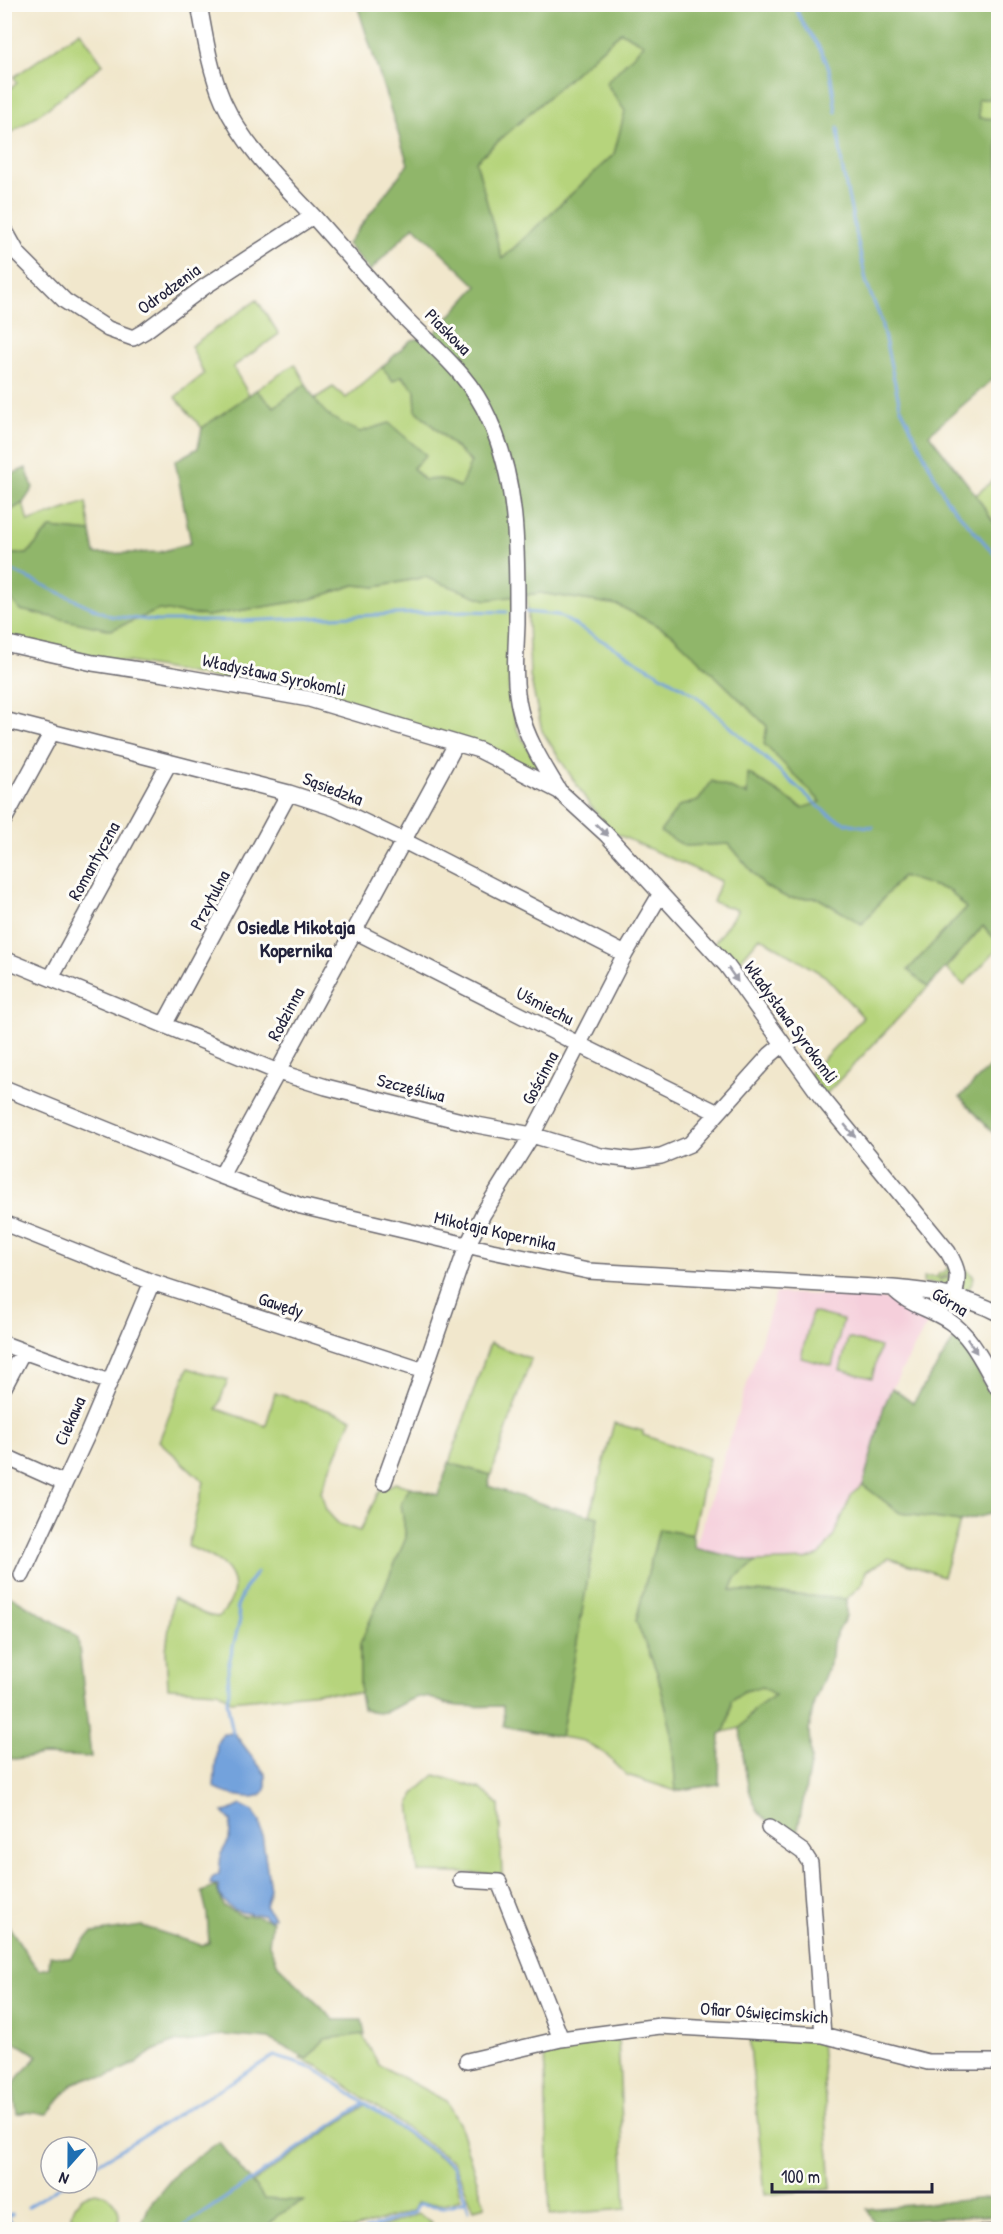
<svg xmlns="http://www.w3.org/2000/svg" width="1003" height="2234" font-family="'Patrick Hand',sans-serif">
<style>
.built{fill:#f5cfdb}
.green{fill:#b6d47b;stroke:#6c7b5b;stroke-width:1.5}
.forest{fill:#90b66b;stroke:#596c53;stroke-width:1.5;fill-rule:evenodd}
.water{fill:#73a2dc;stroke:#4a628c;stroke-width:1.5}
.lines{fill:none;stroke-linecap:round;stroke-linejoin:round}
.stream{stroke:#73a2dc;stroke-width:3}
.minor-casing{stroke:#6a676e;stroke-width:18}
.minor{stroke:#fff;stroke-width:15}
.rail-casing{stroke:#22223b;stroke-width:5}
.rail{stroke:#fdfcf7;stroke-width:3;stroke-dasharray:9;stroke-linecap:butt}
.oneway{fill:#9c9ca7}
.labels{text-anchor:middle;stroke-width:6;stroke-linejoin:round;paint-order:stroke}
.street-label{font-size:18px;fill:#22223b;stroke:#fdfcf7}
.neighbourhood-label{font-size:20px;font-weight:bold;fill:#22223b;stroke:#fdfcf7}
</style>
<rect width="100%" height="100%" fill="#fdfcf7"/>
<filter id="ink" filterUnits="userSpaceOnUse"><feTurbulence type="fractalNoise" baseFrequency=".0167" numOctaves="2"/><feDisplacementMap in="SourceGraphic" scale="12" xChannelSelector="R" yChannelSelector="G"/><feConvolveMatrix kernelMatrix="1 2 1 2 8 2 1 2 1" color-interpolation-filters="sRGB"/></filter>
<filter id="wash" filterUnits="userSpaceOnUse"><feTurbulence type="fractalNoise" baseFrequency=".008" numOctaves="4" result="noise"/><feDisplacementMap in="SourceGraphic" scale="24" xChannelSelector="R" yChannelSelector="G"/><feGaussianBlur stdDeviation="1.35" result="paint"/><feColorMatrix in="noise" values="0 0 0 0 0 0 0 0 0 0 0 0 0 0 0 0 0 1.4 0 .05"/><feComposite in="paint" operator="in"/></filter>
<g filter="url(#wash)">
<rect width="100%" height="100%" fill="#f1e7cc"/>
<path class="built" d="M 776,1293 L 877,1297 L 905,1305 L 931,1317 L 892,1388 L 884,1406 L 863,1485 L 852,1495 L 845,1507 L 833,1537 L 820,1555 L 805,1560 L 756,1562 L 695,1548 Z"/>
<path class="green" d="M 80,31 L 103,64 L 48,108 L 5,137 L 5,92 L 17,83 L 14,77 Z
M 621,32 L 645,44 L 614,154 L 501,260 L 476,161 Z
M 998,77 L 998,119 L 979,118 L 978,99 L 990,99 Z
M 257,300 L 279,334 L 233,367 L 249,395 L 202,428 L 175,397 L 204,374 L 191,346 Z
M 295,364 L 306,384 L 274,407 L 256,390 Z
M 382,367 L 393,381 L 401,376 L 415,390 L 416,410 L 471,463 L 460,487 L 441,479 L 425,480 L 413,468 L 426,456 L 360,432 L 329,418 L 314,399 L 333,387 L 346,398 Z
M 998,476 L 998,529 L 976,495 Z
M 86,502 L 91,532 L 50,528 L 27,554 L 10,554 L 5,542 L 4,514 L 23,503 L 28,522 Z
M 426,577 L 439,582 L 513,597 L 509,690 L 517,729 L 544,777 L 540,779 L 498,750 L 301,693 L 5,640 L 4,592 L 8,596 L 111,630 L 159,610 L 207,616 L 312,599 L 355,585 L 376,587 Z
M 540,593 L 618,605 L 671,633 L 767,726 L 766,734 L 864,811 L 803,808 L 748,773 L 747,795 L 685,846 L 729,844 L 764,886 L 788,898 L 818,898 L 862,924 L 902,876 L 950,891 L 967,908 L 908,970 L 928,987 L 825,1095 L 809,1074 L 863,1017 L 825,976 L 760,937 L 733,969 L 713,945 L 738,910 L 713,902 L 721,881 L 612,832 L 589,804 L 542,731 L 530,676 L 527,595 Z
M 983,926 L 998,942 L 998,948 L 964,985 L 946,969 Z
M 949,1265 L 952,1274 L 939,1278 L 940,1280 L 952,1276 L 948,1284 L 923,1283 L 924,1277 L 937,1277 L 939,1273 L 945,1272 Z
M 965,1268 L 974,1277 L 968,1291 L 965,1292 L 962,1289 L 962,1269 Z
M 812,1312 L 843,1320 L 832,1366 L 801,1358 Z
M 848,1338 L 880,1347 L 872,1378 L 840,1370 Z
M 490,1343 L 531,1359 L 491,1475 L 449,1463 Z
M 188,1368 L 228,1380 L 217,1409 L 266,1426 L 275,1393 L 352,1418 L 321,1491 L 326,1510 L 334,1519 L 339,1524 L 360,1531 L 379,1491 L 395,1483 L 410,1487 L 401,1503 L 406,1538 L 360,1644 L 360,1694 L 320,1692 L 231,1701 L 218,1691 L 168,1688 L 166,1650 L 173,1598 C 188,1605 202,1616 218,1617 C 235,1602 241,1581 222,1564 C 213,1556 198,1551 188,1546 L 204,1482 L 159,1441 Z
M 614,1423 L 643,1431 L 643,1435 L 709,1458 L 692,1535 L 659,1529 L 636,1621 L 657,1672 L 671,1729 L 676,1791 L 627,1775 L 604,1753 L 584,1741 L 561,1737 L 598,1517 L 590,1515 Z
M 863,1485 L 900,1513 L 960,1522 L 943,1576 L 889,1558 L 866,1571 L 863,1583 L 846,1599 L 731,1590 L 736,1578 L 756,1562 L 805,1560 L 820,1555 L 833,1537 L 852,1494 Z
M 763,1687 L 775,1695 L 756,1708 L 740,1728 L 724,1732 L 730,1715 L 731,1701 L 744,1691 Z
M 435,1775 L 481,1789 L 499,1805 L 502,1874 L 418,1872 L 410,1802 L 417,1791 Z
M 361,2032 L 379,2065 L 446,2101 L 459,2123 L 485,2206 L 474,2209 L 454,2162 L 320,2067 L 300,2059 L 321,2034 Z
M 749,2036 L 821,2040 L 831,2188 L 765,2195 Z
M 618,2038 L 626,2209 L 550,2215 L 544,2048 Z
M 366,2105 L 453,2167 L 461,2199 L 443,2204 L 416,2203 L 412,2211 L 354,2229 L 256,2229 L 250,2184 Z
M 96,2192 C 115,2196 125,2212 115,2229 L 76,2229 C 66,2212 77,2195 96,2192 Z
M 418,2214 L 431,2222 L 427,2229 L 376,2229 Z"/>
<path class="forest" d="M 357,5 L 998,5 L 998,77 L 990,99 L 978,99 L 979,118 L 998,119 L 998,375 L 929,434 L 976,495 L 998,529 L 998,942 L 983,926 L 928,987 L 908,970 L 966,908 L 950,891 L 902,876 L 862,924 L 818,898 L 788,898 L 764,886 L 729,844 L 685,846 L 660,832 L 679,806 L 698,801 L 712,781 L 747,795 L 748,773 L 802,808 L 821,802 L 764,744 L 767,726 L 671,633 L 618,605 L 540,593 L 486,600 L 425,577 L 376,587 L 354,585 L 312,599 L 207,616 L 159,610 L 111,630 L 20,610 L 5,592 L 4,542 L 10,554 L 27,554 L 50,528 L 91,532 L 95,554 L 160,552 L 191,543 L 175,461 L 198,448 L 202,428 L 256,390 L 274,407 L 306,384 C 323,415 328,417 360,432 L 389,423 L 426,455 L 413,468 L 424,480 L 441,479 L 460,487 L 471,462 L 416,410 L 415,390 L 402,376 L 393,381 L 382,367 L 411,340 L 431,337 L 477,286 L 414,226 L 370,271 L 347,244 L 408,164 ZM 621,32 L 644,44 L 606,83 L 625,111 L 614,154 L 502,259 L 476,161 Z
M 26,468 L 33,488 L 23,503 L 5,514 L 5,477 Z
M 998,1058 L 998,1129 L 993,1133 L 960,1097 Z
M 958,1334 L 989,1392 L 998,1404 L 997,1512 L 960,1522 L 900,1513 L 863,1485 L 884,1406 L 892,1388 L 913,1403 Z
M 449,1463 L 491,1475 L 488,1486 L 549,1506 L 598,1517 L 561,1737 L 504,1726 L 503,1706 C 487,1706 468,1708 452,1705 C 440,1703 428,1694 415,1698 C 395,1704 386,1720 363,1709 L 360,1694 L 360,1644 L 406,1538 L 401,1503 L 410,1487 L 438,1495 Z
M 659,1529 L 692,1535 L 695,1548 L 756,1562 L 736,1578 L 731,1590 L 846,1599 L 846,1616 L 833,1642 L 832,1657 L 814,1702 L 809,1731 L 811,1760 L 796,1839 C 787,1828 769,1826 761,1815 C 744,1792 744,1756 740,1728 L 756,1708 L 775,1695 L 762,1687 L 744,1691 L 731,1701 L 730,1715 L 724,1732 L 720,1734 L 719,1784 L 676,1791 L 671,1729 L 657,1672 L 636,1621 Z
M 4,1592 L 70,1631 L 78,1638 L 91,1757 L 43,1755 L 15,1759 L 5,1758 Z
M 216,1886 L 223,1906 L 243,1916 L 257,1916 L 272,1921 L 269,1944 L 278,1965 L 334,2020 L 362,2020 L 365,2034 L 325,2039 L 307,2059 L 269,2039 L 223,2035 L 202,2040 L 172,2043 L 153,2051 L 136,2063 L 106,2077 L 87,2078 L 74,2083 L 47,2114 L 25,2112 L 17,2114 C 10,2074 14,2084 38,2056 L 22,2046 L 5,2040 L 5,1922 C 18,1937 25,1955 39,1970 L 49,1968 L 50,1955 L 70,1958 L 85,1939 L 93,1933 L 142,1926 L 201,1945 L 209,1943 L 207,1913 L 202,1892 Z
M 219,2142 L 265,2199 L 304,2201 L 278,2215 L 265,2229 L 140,2229 L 149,2206 L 179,2170 Z
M 998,2197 L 998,2215 L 874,2222 L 867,2209 Z"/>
<path class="water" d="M 223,1733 L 235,1734 L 266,1775 L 266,1790 C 263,1792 261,1795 258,1796 C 248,1799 221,1794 214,1787 L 217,1743 Z
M 241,1805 L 253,1811 L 260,1821 L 270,1889 L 265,1906 L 274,1917 L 269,1920 L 263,1914 C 243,1915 219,1909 218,1885 L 210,1884 L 212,1878 L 219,1874 L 221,1854 L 229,1840 L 231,1821 L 223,1812 L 229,1811 Z"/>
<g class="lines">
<path class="stream" d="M 795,4 C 798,21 812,34 820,49 C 832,68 833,91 836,112
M 838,128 L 842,167 L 867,285 L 880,317 L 900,406 L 946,499 L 998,558
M 4,567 L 110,616 L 158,621 L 242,621 L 465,611 L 507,612
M 526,612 L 558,615 L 694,694 L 824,811 C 840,823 853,826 873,827
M 233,1734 L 227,1701 L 229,1690 L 228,1667 L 240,1619 L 237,1606 L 247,1585 L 257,1572
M 87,2170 L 274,2056 L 315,2069 L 438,2154 L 454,2166 L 469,2210
M 27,2207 L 65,2183
M 4,2212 L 14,2230
M 7,2216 L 12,2214
M 178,2230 L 365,2103
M 365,2230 L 415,2212 L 416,2206 L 420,2204 L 444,2207 L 466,2201"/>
</g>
</g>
<g filter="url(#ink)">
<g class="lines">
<defs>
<path id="minor" d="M 199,4 C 205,37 210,71 223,101 C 244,147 281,182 315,218 C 345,252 375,286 406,319 C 439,352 470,376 489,419 C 519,484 517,555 517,624 C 516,652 513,682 520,710 C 526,738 544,766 559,791
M 4,229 L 18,254 L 65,301 L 108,329 L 133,338 L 145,331 L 204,287 L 313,216
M 4,643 L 93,663 L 172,675 L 309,699 L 479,750 L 559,791 L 606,834 L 727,966 L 822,1098 L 948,1252 C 959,1271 959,1276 954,1297
M 4,720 L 289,793 L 335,808 L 404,841 L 625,954
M 4,820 L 51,734
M 355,931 L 580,1045 L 718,1113
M 4,959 L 278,1072 L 326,1087 L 477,1125 L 532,1135 L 601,1156 L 632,1160 L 661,1156 L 690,1144 L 770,1055 L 782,1045
M 51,978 L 169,763
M 164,1025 L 289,793
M 4,1088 L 221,1176 L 301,1206 L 492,1251 L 588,1271 L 893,1288 C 929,1291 966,1296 998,1313
M 221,1176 L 456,744
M 4,1223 L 152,1282 L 424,1371 L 467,1246 L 483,1214 L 532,1135 L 625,954 L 660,895
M 893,1288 C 908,1305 930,1308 949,1321 C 972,1336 984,1365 998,1388
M 4,1344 L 23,1351 L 4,1387
M 23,1351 L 109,1382
M 4,1456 L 64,1483
M 384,1482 L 424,1371
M 22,1575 L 88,1433 L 152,1282
M 769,1828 L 803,1852 L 810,1863 L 823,2035
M 461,1880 L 499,1882 L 561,2039
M 467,2061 L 561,2039 L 660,2026 L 823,2035 L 928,2062 L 998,2062"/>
</defs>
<use href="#minor" class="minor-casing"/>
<use href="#minor" class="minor"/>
<defs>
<path id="rail" d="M 932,2230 L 998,2226"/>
</defs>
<use href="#rail" class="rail-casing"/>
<use href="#rail" class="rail"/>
</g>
<defs><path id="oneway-solid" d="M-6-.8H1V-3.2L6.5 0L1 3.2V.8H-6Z" transform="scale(1.5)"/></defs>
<g class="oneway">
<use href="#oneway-solid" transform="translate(602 830) rotate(44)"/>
<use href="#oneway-solid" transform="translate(733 975) rotate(55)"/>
<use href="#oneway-solid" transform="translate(850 1131) rotate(50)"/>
<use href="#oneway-solid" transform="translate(972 1346) rotate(56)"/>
</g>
</g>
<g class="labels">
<g class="street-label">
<text transform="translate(169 289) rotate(-36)" y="6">Odrodzenia</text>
<text transform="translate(448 332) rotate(45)" y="6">Piaskowa</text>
<text transform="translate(274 675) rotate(12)" y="6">Władysława Syrokomli</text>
<text transform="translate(333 789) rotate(21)" y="6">Sąsiedzka</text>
<text transform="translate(94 861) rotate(-61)" y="6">Romantyczna</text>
<text transform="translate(210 900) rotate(-62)" y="6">Przytulna</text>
<text transform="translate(545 1006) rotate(27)" y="6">Uśmiechu</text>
<text transform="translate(286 1014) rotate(-62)" y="6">Rodzinna</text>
<text transform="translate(791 1022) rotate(54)" y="6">Władysława Syrokomli</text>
<text transform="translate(540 1078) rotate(-62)" y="6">Gościnna</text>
<text transform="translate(411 1088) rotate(14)" y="6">Szczęśliwa</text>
<text transform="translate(495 1231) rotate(13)" y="6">Mikołaja Kopernika</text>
<text transform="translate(950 1302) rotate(31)" y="6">Górna</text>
<text transform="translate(281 1305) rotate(18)" y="6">Gawędy</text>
<text transform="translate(70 1421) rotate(-66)" y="6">Ciekawa</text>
<text transform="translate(764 2013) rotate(4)" y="6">Ofiar Oświęcimskich</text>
</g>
<g class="neighbourhood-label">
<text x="296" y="934">Osiedle Mikołaja<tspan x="296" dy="23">Kopernika</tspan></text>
</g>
</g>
<rect width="1003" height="2234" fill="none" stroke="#fdfcf7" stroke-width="24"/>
<g transform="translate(69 2165) rotate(201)"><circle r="28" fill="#fdfcf7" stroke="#a5a5ac" stroke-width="1.5"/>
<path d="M0-4.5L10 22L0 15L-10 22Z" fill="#1f6fb2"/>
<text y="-9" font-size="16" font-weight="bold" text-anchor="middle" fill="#22223b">N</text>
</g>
<path d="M772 2183v9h160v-9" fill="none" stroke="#22223b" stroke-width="3"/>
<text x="781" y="2183" font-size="18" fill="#22223b" stroke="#fdfcf7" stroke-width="4.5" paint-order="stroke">100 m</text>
</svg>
